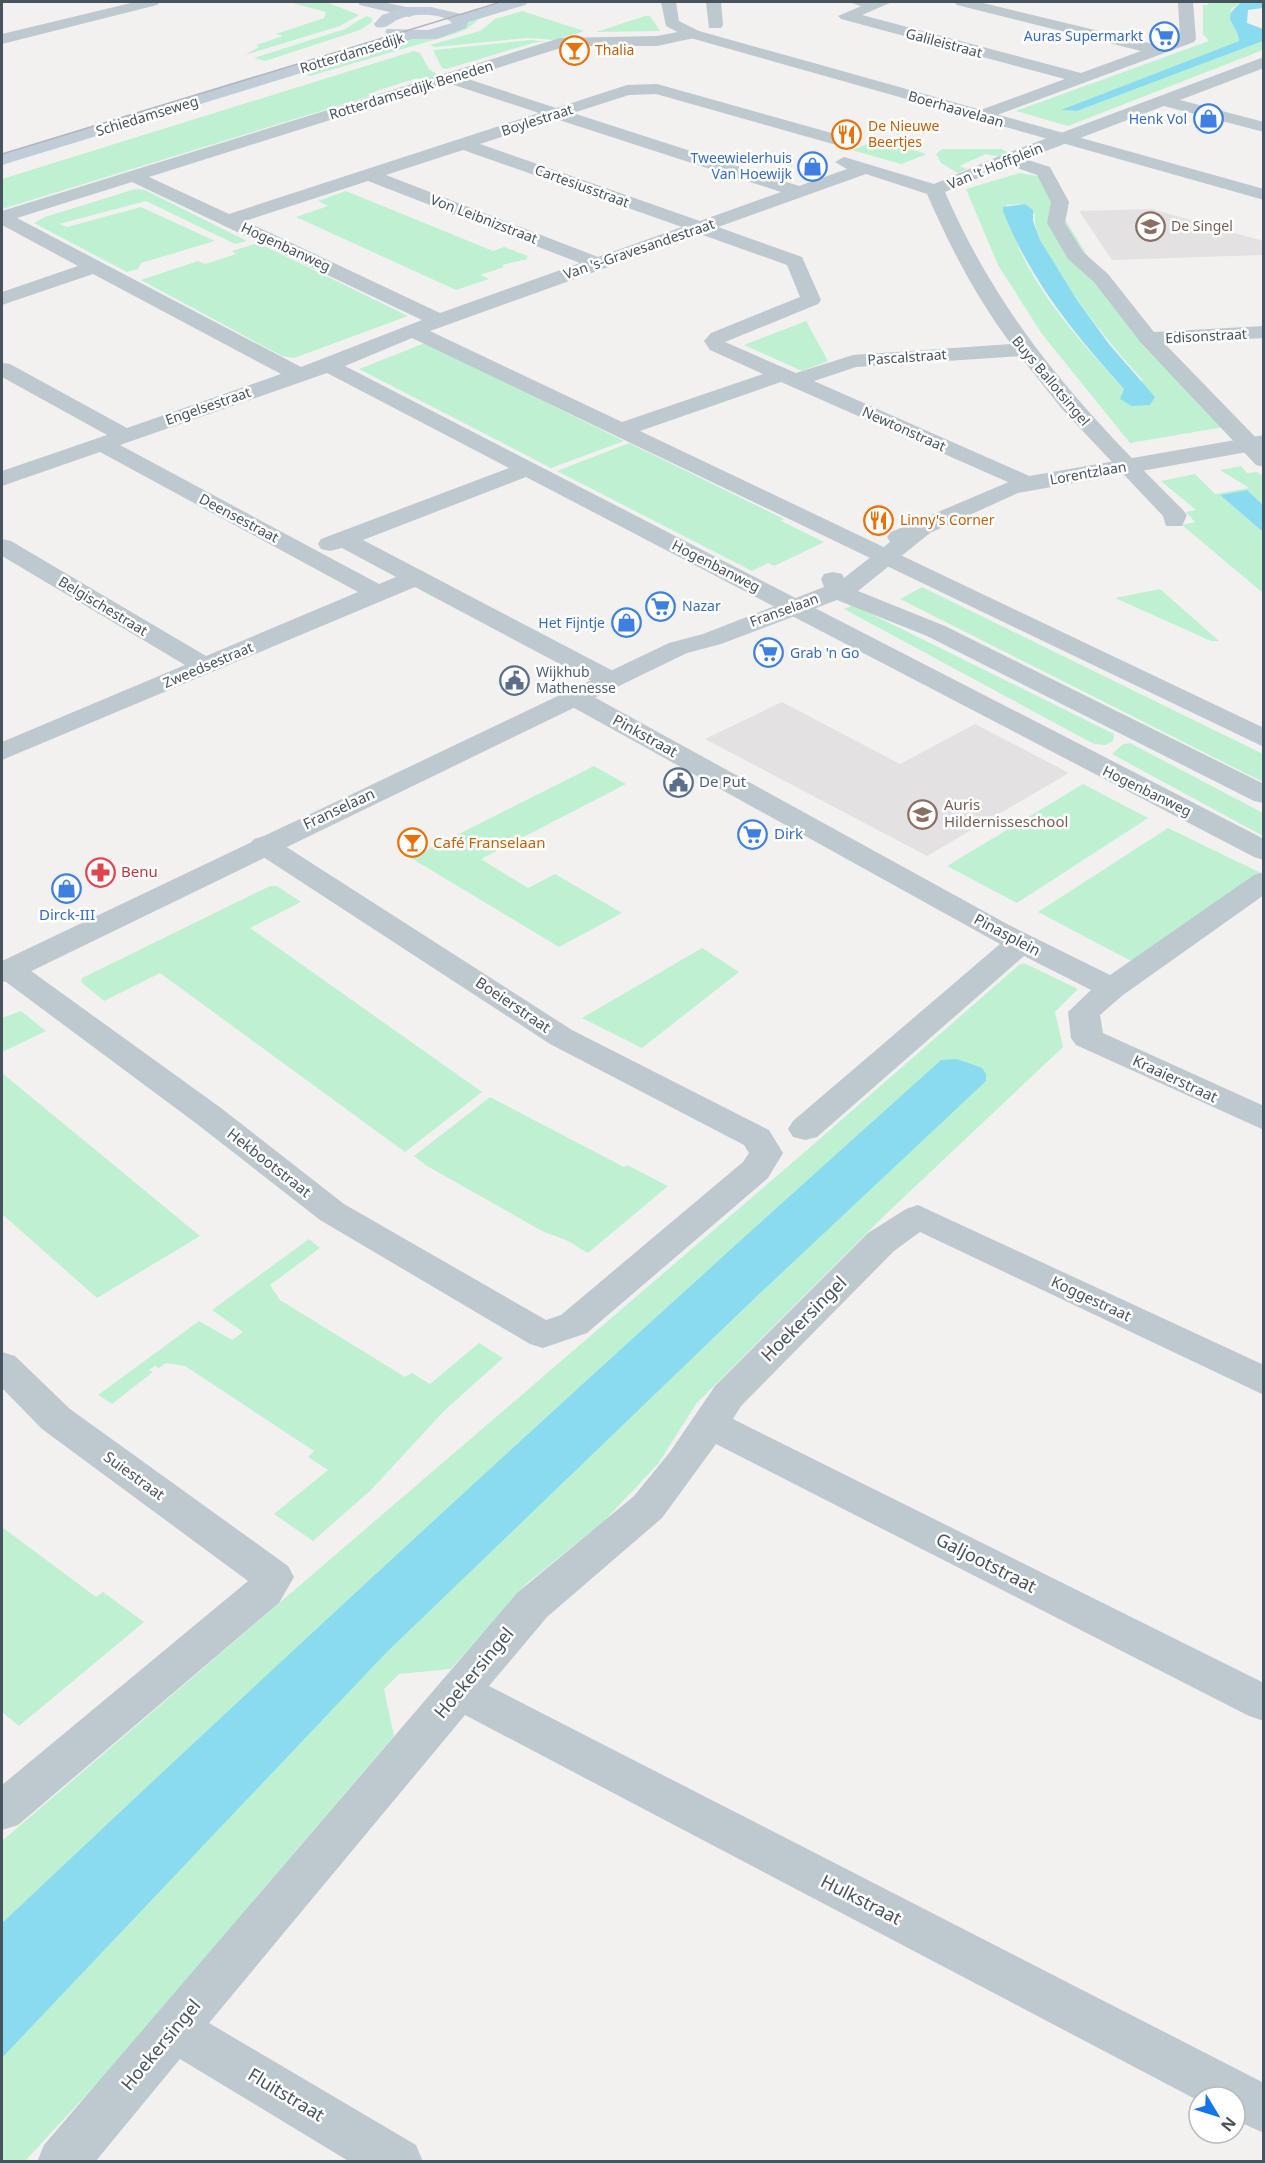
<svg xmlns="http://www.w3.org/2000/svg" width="1265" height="2163" font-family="'Noto Sans',sans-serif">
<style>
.education{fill:#e4e1e2}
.green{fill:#bef1d1;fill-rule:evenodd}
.water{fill:#8adbef}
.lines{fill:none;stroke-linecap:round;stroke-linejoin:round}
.pedestrian{fill:#bec8cf;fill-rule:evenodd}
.minor{fill:#bec8cf;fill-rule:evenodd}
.tertiary{fill:#bec8cf;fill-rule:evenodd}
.secondary{fill:#c0ccd7;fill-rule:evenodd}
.tram{stroke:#b2b5bb;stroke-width:1.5}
.labels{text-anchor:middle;stroke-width:5;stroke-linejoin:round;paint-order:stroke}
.far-shop-label{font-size:14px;fill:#366cbe;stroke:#fff;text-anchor:end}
.far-street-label{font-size:14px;fill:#47545e;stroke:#fff}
.far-food-label{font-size:14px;fill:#c56008;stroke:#fff;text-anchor:start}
.far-education-label{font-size:14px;fill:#785e54;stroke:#fff;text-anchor:start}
.far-service-label{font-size:14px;fill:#4e5e75;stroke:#fff;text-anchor:start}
.street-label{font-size:15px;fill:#47545e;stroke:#fff}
.service-label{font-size:15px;fill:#4e5e75;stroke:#fff;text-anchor:start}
.education-label{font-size:15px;fill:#785e54;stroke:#fff;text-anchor:start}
.shop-label{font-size:15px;fill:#366cbe;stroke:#fff;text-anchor:start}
.food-label{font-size:15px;fill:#c56008;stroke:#fff;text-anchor:start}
.health-label{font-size:15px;fill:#be3a42;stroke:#fff;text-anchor:start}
.near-street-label{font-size:18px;fill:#47545e;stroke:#fff}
</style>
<rect width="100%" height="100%" fill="#f3f0f0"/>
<path class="education" d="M 1152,209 L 1263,241 L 1263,255 L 1112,260 L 1079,211 Z
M 782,702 L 900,764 L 975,724 L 1069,773 L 927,856 L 705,739 Z"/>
<path class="green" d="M 289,2 L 326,2 L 359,15 L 340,26 L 245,55 L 259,47 L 256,45 L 283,36 L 276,34 L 324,18 L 326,12 Z
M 1209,2 L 1242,2 L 1231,9 L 1239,41 L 1062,110 L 1077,111 L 1263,41 L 1263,50 L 1068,126 L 1016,111 L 1209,41 L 1203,34 L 1203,5 L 1208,5 Z
M 522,11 L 584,31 L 555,40 L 527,38 L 435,47 L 430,45 L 480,31 L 495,19 Z
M 366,16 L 372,18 L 372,22 L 360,30 L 265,61 L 254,58 L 345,29 Z
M 483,16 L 467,29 L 454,34 L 310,76 L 298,72 L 372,52 L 382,49 L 379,48 L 390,42 L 464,28 L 469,21 Z
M 645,16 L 650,16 L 660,31 L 596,32 Z
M 531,40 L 548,42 L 537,42 L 446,69 L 442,68 L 433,50 Z
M 414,51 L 420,53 L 429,69 L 441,77 L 427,81 L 417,78 L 367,94 L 370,96 L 2,209 L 2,179 Z
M 878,140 L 927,154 L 901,164 L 852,150 Z
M 942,149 L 1002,149 L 1009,154 L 1000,157 L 986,154 L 959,166 L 967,169 L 958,173 L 941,163 L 936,154 Z
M 1020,173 L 1037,176 L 1041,180 L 1142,345 L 1224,427 L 1130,443 L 1042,334 L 998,265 L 966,189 ZM 1025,204 L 1035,215 C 1028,247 1119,355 1143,380 L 1124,389 C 1078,339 1017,274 1006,205 Z
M 135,189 L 145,190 L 247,241 L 235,244 L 146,201 L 59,224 L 67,227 L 141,207 L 215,241 L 141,263 L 138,269 L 127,272 L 34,223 L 45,217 Z
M 346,191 L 493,251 L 504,247 L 528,256 L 526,258 L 528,259 L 502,265 L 504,267 L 480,275 L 489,279 L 456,290 L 296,217 L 328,206 L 318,201 Z
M 258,243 L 408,316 L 294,358 L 282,356 L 141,280 L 198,261 L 205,264 L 236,254 L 232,251 Z
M 806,321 L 828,361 L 802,371 L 744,345 Z
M 425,343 L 624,441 L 551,468 L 359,369 Z
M 629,443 L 784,519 L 781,521 L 824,542 L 774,566 L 768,563 L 752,571 L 557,471 Z
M 1241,466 L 1247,473 L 1257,472 L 1263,476 L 1263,505 L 1247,490 L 1220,495 L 1263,532 L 1263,593 L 1182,525 L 1195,522 L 1186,512 L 1196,510 L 1161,481 L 1195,474 L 1215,494 L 1249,488 L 1220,470 Z
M 922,587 L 1263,754 L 1263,782 L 900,599 Z
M 1160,589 L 1219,641 L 1211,641 L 1115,598 Z
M 853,605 L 1114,734 L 1113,741 L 1105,745 L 1094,744 L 844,609 Z
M 1130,743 L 1263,813 L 1263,836 L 1112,754 L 1123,744 Z
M 594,766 L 626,784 L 481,859 L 528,888 L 555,874 L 622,913 L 559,947 L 411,858 Z
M 1083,784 L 1148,818 L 1017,903 L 947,866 Z
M 1168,828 L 1263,874 L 1133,962 L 1038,912 Z
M 270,886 L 277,886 L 301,902 L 250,928 L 482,1092 L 405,1152 L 160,973 L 104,1001 L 81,982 L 82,978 Z
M 702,948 L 739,972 L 642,1048 L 582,1018 Z
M 1024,963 L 1078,989 L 1055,1012 L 1063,1047 L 886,1214 L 696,1404 L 658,1464 L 604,1521 L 526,1584 L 451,1669 L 399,1674 L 384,1689 L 394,1736 L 100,2080 L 25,2161 L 2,2161 L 2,2058 L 386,1653 L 754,1299 L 985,1081 L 986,1074 L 941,1060 C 624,1344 311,1631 2,1923 L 2,1841 L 807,1150 L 1019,965 Z
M 21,1011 L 46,1031 L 2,1052 L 2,1018 Z
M 2,1073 L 200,1236 L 97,1298 L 2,1214 Z
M 490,1097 L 624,1167 L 627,1165 L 668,1186 L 588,1253 L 566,1240 L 544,1232 L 427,1166 L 414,1156 Z
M 309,1239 L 320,1248 L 270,1285 L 280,1300 L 405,1377 L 412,1373 L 430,1384 L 479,1343 L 503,1358 L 445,1410 L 371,1490 L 313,1541 L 274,1514 L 328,1470 L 308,1457 L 314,1451 L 185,1366 L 166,1363 L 159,1368 L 155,1366 L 149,1370 L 153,1372 L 112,1404 L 98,1395 L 199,1321 L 232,1340 L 243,1332 L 212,1310 Z
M 2,1527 L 96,1597 L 103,1592 L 144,1622 L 19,1726 L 2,1712 Z"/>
<path class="water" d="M 1242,2 L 1263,2 L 1263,8 L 1248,10 L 1247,23 L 1263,29 L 1263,41 L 1077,111 L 1061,110 L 1239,41 C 1237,21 1218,20 1242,2 Z
M 1025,204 L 1033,210 L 1033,221 L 1040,240 L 1077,300 L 1109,344 L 1155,397 L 1150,405 L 1132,406 L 1120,399 L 1124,389 C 1075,335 1030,280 1003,211 L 1003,207 Z
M 1247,490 L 1263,505 L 1263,532 L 1220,495 Z
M 957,1059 L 982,1068 L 986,1074 L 986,1081 L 754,1299 L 386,1653 L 2,2058 L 2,1923 C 311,1631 624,1344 941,1060 Z"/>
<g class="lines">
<path class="pedestrian" d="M 849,2 L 870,2 L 879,6 L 872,10 Z"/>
<path class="minor" d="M 135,2 L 160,2 L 157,5 L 2,44 L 2,34 Z
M 706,2 L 721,2 L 723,25 L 721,28 L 709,28 Z
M 871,2 L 892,2 L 862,15 L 1081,73 L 1141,51 L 957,5 L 954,2 L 979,2 L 1157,45 L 1180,37 L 1178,2 L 1193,2 L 1196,39 L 1194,42 L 981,121 L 972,116 L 975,112 L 1065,79 L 841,19 L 838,16 Z
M 693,29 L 701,34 L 699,37 L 657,46 L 567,46 L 465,78 L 556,108 L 627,85 L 657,84 L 853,139 L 856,143 L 847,148 L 656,94 L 629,95 L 573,113 L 799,186 L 847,169 L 835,162 L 844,157 L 934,184 L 1002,155 L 1264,57 L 1264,68 L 1180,100 L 1264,122 L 1264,132 L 1164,106 L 1025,159 L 1050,167 L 1069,202 L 1065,223 L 1083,252 L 1108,274 L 1154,332 L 1264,326 L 1264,338 L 1165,344 L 1264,446 L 1264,467 L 1256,465 L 1141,343 L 1094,282 L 1068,259 L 1047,223 L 1051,202 L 1037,175 L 1009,165 L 945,192 C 1003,325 1083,410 1183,510 L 1187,515 L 1182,526 L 1166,526 L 1163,516 L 1062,409 L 1020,356 L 856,367 L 814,381 L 1034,478 L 1038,483 L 1034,488 L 1026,490 L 781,382 L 640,431 L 1264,728 L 1264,747 L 412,338 L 345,366 L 1264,839 L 1264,860 L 1254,857 L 526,477 L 363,540 L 619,674 L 623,680 L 619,686 L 610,688 L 601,686 L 415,587 L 2,760 L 2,742 L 185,665 L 2,556 L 2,539 L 11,541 L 206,656 L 358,592 L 100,452 L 2,486 L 2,471 L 107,435 L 2,377 L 2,363 L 10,364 L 127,428 L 281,374 L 93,274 L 2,305 L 2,292 L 78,266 L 2,225 L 2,211 L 560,38 L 657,36 ZM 448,83 L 539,113 L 229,214 L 149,177 ZM 556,119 L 781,192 L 700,221 L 480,144 ZM 463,150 L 682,227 L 598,257 L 386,175 ZM 866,174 L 927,194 C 950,247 976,297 1011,344 L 853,355 L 796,373 L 725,342 L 818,304 L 821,300 L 802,257 L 718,227 ZM 368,181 L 580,263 L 440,313 L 245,221 ZM 132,182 L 422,320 L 301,367 L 17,218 ZM 700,234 L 787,265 L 800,297 L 711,333 L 704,341 L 710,350 L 763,374 L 622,422 L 430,331 ZM 327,373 L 509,468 L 321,539 L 318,544 L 321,549 L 330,551 L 342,548 L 396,577 L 379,584 L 120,445 Z
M 576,690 L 585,692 L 1009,925 L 1110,975 L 1254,875 L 1264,872 L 1264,895 L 1123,995 L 1100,1015 L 1103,1033 L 1264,1106 L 1264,1130 L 1076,1045 L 1071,1038 L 1068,1012 L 1091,990 L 1024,956 L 817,1137 L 805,1140 L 793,1137 L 788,1129 L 793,1121 L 1000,944 L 567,704 L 563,698 L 567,692 Z
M 264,836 L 274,839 L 572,1030 L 769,1130 L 783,1153 L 768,1178 L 587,1333 L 543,1348 L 530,1344 L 320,1220 L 197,1124 L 2,979 L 2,963 L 9,961 L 20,963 L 221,1108 L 344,1204 L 546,1320 L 561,1315 L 743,1162 L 749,1153 L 744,1145 L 550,1044 L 254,851 L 249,845 L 254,839 Z
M 918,1205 L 1264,1365 L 1264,1395 L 920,1232 L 894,1251 L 741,1406 L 733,1419 L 1264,1683 L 1264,1721 L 1249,1716 L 716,1444 L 662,1518 L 547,1617 L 489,1686 L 1264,2083 L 1264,2133 L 1235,2120 L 1235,2097 L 1199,2097 L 1199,2101 L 465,1715 L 209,2023 L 416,2145 L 423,2162 L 350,2162 L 180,2059 L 95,2162 L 37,2162 L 44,2145 L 517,1593 L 634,1496 L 670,1452 L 715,1386 L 868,1233 L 906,1209 Z
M 2,1352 L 15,1356 L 70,1409 L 288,1566 L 294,1577 L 279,1603 L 18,1825 L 2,1830 L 2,1785 L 248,1581 L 42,1429 L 2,1388 Z"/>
<path class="tertiary" d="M 358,2 L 383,2 L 415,9 L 418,12 L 410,17 L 360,5 Z
M 661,2 L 676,2 L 679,21 L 699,31 L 1264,189 L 1264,200 L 687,37 L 666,26 Z
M 1264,435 L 1264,449 L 1018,493 L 930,533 L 858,591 L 945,626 L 1264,784 L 1264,803 L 1254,801 L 927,636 L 837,600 L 721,644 L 687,653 L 13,980 L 2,982 L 2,961 L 669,643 L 703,634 L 824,587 L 821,579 L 824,574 L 833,572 L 842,574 L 844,578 L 890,542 L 887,537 L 891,532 L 1018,478 Z"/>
<path class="secondary" d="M 505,2 L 528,2 L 525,5 L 468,22 L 466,28 L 437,39 L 412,39 L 2,165 L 2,154 L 390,36 L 385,32 L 387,29 L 428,30 L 452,23 C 443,13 415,13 402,18 C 391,21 388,30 376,27 L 374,24 L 382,15 L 406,7 L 431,7 L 461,14 Z"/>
<path class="tram" d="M 2,154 L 501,2"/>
</g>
<defs>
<symbol id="supermarket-ring" viewBox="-11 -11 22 22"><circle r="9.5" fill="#fff" stroke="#3f7fe0" stroke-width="1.5"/><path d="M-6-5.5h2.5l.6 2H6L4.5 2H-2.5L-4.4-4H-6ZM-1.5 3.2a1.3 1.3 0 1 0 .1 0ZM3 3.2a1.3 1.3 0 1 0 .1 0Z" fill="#3f7fe0"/></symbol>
<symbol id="bar-ring" viewBox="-11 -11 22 22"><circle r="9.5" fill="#fff" stroke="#e8710a" stroke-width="1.5"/><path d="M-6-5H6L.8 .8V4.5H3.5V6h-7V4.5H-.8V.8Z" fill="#e8710a"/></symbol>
<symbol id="shop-ring" viewBox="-11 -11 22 22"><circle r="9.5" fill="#fff" stroke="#3f7fe0" stroke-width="1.5"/><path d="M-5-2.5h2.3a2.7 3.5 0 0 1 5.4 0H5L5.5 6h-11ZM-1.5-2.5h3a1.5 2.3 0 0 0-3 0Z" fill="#3f7fe0"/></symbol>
<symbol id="restaurant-ring" viewBox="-11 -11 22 22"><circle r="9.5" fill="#fff" stroke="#e8710a" stroke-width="1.5"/><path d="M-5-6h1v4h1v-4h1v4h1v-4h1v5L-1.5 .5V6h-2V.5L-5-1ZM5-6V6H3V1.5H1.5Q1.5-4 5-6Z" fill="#e8710a"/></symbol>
<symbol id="school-ring" viewBox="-11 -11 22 22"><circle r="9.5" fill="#fff" stroke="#8d6e63" stroke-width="1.5"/><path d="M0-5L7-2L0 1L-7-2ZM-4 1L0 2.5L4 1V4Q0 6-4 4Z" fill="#8d6e63"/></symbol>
<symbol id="civic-ring" viewBox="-11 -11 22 22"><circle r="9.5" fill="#fff" stroke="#5c6f8a" stroke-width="1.5"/><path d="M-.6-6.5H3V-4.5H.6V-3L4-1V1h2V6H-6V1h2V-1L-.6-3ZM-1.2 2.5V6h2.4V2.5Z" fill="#5c6f8a"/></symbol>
<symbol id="pharmacy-ring" viewBox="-11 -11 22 22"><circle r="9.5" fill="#fff" stroke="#e0444e" stroke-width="1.5"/><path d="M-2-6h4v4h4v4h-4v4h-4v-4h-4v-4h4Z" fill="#e0444e"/></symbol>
</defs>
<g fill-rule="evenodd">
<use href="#supermarket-ring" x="1148" y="20" width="33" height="33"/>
<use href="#bar-ring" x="558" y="34" width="33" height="33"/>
<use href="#shop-ring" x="1192" y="102" width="33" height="33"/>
<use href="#restaurant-ring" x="830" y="118" width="33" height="33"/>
<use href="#shop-ring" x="796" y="150" width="33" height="33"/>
<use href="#school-ring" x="1134" y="210" width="33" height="33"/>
<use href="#restaurant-ring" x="862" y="504" width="33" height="33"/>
<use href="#supermarket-ring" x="644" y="590" width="33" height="33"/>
<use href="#shop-ring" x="610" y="606" width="33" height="33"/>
<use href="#supermarket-ring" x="752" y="636" width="33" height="33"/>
<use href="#civic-ring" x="498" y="664" width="33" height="33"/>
<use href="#civic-ring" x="662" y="766" width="33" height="33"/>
<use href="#school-ring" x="906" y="798" width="33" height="33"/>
<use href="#supermarket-ring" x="736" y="818" width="33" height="33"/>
<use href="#bar-ring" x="396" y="826" width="33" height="33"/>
<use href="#pharmacy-ring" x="84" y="856" width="33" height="33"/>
<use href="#shop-ring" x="50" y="872" width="33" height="33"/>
</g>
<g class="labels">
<g class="far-shop-label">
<text x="1143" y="41">Auras Supermarkt</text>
<text x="1187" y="124">Henk Vol</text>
<text x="792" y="163">Tweewielerhuis<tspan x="792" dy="16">Van Hoewijk</tspan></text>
<text x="682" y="611" text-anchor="start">Nazar</text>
<text x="605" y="628">Het Fijntje</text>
<text x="790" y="658" text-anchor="start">Grab 'n Go</text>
</g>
<g class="far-street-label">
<text transform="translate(944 43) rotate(15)" y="5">Galileistraat</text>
<text transform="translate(352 53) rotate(-17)" y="5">Rotterdamsedijk</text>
<text transform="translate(411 90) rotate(-17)" y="5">Rotterdamsedijk Beneden</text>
<text transform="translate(956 109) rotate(16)" y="5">Boerhaavelaan</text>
<text transform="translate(147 116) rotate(-17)" y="5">Schiedamseweg</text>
<text transform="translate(537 120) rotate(-18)" y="5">Boylestraat</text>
<text transform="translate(995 166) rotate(-22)" y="5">Van 't Hoffplein</text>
<text transform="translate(582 186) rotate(20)" y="5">Cartesiusstraat</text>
<text transform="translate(484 219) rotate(21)" y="5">Von Leibnizstraat</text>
<text transform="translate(286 247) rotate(25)" y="5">Hogenbanweg</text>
<text transform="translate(639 249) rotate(-19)" y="5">Van 's-Gravesandestraat</text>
<text transform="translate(1206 336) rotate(-3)" y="5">Edisonstraat</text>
<text transform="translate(907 357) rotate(-4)" y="5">Pascalstraat</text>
<text transform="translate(1051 381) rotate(50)" y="5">Buys Ballotsingel</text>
<text transform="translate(208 406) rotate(-19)" y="5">Engelsestraat</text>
<text transform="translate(904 429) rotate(24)" y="5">Newtonstraat</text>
<text transform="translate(1088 473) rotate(-10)" y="5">Lorentzlaan</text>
<text transform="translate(239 518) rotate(28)" y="5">Deensestraat</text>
<text transform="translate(716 566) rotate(27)" y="5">Hogenbanweg</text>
<text transform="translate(103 606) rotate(31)" y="5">Belgischestraat</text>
<text transform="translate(784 610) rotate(-20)" y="5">Franselaan</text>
<text transform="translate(208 665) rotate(-23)" y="5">Zweedsestraat</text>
<text transform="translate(1147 791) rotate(26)" y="5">Hogenbanweg</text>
</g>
<g class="far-food-label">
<text x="595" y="55">Thalia</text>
<text x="868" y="131">De Nieuwe<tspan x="868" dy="16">Beertjes</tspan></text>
<text x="900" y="525">Linny's Corner</text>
</g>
<g class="far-education-label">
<text x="1171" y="231">De Singel</text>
</g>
<g class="far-service-label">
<text x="536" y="677">Wijkhub<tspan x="536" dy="16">Mathenesse</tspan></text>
</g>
<g class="street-label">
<text transform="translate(645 736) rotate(29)" y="5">Pinkstraat</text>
<text transform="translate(339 809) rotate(-25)" y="5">Franselaan</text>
<text transform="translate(1007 935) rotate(28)" y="5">Pinasplein</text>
<text transform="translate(513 1005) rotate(34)" y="5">Boeierstraat</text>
<text transform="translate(1175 1079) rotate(25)" y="5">Kraaierstraat</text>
<text transform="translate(269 1163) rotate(38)" y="5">Hekbootstraat</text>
<text transform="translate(1091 1299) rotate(25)" y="5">Koggestraat</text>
<text transform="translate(134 1476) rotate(36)" y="5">Suiestraat</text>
</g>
<g class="service-label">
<text x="699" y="787">De Put</text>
</g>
<g class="education-label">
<text x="944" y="810">Auris<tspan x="944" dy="17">Hildernisseschool</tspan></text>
</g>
<g class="shop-label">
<text x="774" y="839">Dirk</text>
<text x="67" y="920" text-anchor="middle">Dirck-III</text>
</g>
<g class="food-label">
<text x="433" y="848">Café Franselaan</text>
</g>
<g class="health-label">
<text x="121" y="877">Benu</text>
</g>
<g class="near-street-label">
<text transform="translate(804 1319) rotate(-45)" y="6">Hoekersingel</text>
<text transform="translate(986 1563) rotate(27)" y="6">Galjootstraat</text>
<text transform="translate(474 1673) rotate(-50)" y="6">Hoekersingel</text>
<text transform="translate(861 1900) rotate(27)" y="6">Hulkstraat</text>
<text transform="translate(161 2045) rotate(-50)" y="6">Hoekersingel</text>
<text transform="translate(286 2095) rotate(31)" y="6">Fluitstraat</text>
</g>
</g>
<rect width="1265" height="2163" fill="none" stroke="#47545e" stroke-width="6"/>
<g transform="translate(1217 2115) rotate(128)"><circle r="28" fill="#ffffff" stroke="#b5bbbf" stroke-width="1.5"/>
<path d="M0-4.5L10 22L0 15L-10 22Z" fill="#1474e9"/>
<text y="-9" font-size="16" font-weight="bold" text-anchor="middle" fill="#47545e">N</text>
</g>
</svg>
